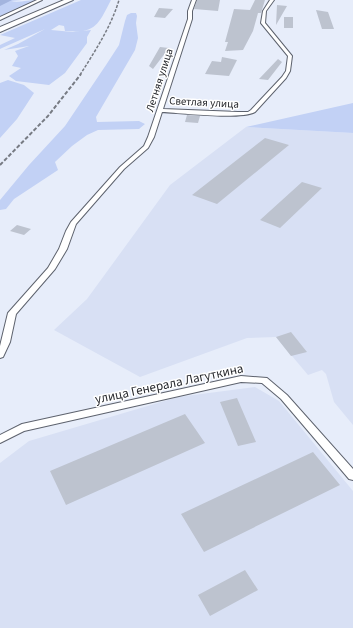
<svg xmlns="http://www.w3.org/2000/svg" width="353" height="628" font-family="'Source Sans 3',sans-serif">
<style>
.built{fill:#d8e0f4}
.green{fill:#c2d1f5}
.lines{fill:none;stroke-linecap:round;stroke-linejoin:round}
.river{fill:#a3b4de;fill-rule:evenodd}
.building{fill:#bdc3cf}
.street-casing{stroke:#5d626d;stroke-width:2}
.highway-casing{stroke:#5d626d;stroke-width:2}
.street{fill:#fff;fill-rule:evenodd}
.highway{fill:#fff;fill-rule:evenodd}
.rail-far1{stroke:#777b83;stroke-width:1.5;stroke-dasharray:3 1.5;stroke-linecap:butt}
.rail{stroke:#777b83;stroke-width:2;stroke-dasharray:4 2;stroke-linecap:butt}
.labels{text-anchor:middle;stroke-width:3;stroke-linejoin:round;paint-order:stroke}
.far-street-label{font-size:11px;fill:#27292e;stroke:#fff}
.street-label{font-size:13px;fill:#27292e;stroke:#fff}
</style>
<rect width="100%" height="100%" fill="#e7edfa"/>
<path class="built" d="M 246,127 L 353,133 L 353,425 L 334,402 L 326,374 L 322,370 L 308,375 L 276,337 L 247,338 L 140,377 L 54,330 L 87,299 L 170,185 Z
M 255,387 L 279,401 L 353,491 L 353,628 L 0,628 L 0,463 L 29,441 L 178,397 Z"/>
<path class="green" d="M 0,0 L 22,0 L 11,1 C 18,3 28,0 37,0 L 0,19 L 0,4 L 8,1 L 0,2 Z
M 81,0 L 111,0 C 99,23 96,34 67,31 L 65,31 L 64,26 L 59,25 L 51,30 L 73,32 L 91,30 L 87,37 L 87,43 L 65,73 L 49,85 L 16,81 L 9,76 L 21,68 L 12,66 L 18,56 L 15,51 L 29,46 L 4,50 L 18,44 L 45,29 L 2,48 L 0,49 L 0,45 L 15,38 L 0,35 Z
M 131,13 L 136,13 L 137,16 L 136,23 L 138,38 L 135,50 L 96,117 L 97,122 L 139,121 L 145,124 L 139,129 L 98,130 L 87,135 L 72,146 L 55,162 L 58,170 L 14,199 L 6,209 L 0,210 L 0,200 L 29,165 L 65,126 L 106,65 L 119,45 L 125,21 L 127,15 Z
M 8,80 L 24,85 L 34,93 L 17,119 L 0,138 L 0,83 Z
M 353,103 L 353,133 L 246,127 Z"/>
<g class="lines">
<path class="river" d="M 0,0 L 12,0 L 0,6 Z"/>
</g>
<path class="building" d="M 197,0 L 220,0 L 218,11 L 194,9 Z
M 255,0 L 265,0 L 261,13 L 258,13 L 253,31 L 243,50 L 225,51 L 228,42 L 225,42 L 234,9 L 250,10 Z
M 277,5 L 287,6 L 276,25 Z
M 159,8 L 173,9 L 165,18 L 154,17 Z
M 316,10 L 328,12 L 334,29 L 322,29 Z
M 284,17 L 293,17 L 293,28 L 284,28 Z
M 160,47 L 169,48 L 153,69 L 149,66 Z
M 222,57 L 237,60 L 229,76 L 205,74 L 212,61 L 221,62 Z
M 278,59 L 282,62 L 268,80 L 259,79 Z
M 187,115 L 200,116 L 198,123 L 185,122 Z
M 265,138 L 289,145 L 217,204 L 192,195 Z
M 302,182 L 322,188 L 280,228 L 260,220 Z
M 17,225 L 31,229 L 24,235 L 10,231 Z
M 291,332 L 307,352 L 291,356 L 276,337 Z
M 237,398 L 256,442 L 238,446 L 220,402 Z
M 185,414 L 205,443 L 66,505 L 50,471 Z
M 313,452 L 340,485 L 204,552 L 181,514 Z
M 245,570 L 258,590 L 210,616 L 198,595 Z"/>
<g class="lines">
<defs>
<path id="street" d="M 37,0 L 42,0 L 0,20 L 0,17 Z
M 192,0 L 196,0 L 192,11 L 192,19 L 163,109 L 238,112 L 248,112 L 251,110 L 282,77 L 286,71 L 288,56 L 261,23 L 263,11 L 270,0 L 274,0 L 266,11 L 265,23 L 292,56 L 290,71 L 286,78 L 255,112 C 240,120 181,113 162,112 L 154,137 L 148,148 L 124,169 L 76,224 L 67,249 L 55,269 L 16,314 L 10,342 L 3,357 L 0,358 L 0,346 L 8,313 L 48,268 L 59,249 L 66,231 L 71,222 L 120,167 L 144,146 L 148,137 L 188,19 L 188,11 Z
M 241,376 L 267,378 L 287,395 L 353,469 L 353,480 L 349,479 L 281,399 L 262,383 L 241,382 L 24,431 L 0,443 L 0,435 L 22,424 Z"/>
<path id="highway" d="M 64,0 L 73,0 L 0,32 L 0,27 Z"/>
</defs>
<use href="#street" class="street-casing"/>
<use href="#highway" class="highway-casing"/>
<use href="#street" class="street"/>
<use href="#highway" class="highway"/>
<path class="rail-far1" d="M 80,75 C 95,51 111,27 119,0"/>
<path class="rail" d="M 0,165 L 48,116 L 81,74"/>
</g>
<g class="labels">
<g class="far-street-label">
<text transform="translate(159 80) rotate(-72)" y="4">Летняя улица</text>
<text transform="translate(204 102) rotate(3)" y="4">Светлая улица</text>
</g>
<g class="street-label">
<text transform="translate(169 383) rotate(-12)" y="5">улица Генерала Лагуткина</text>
</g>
</g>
</svg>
